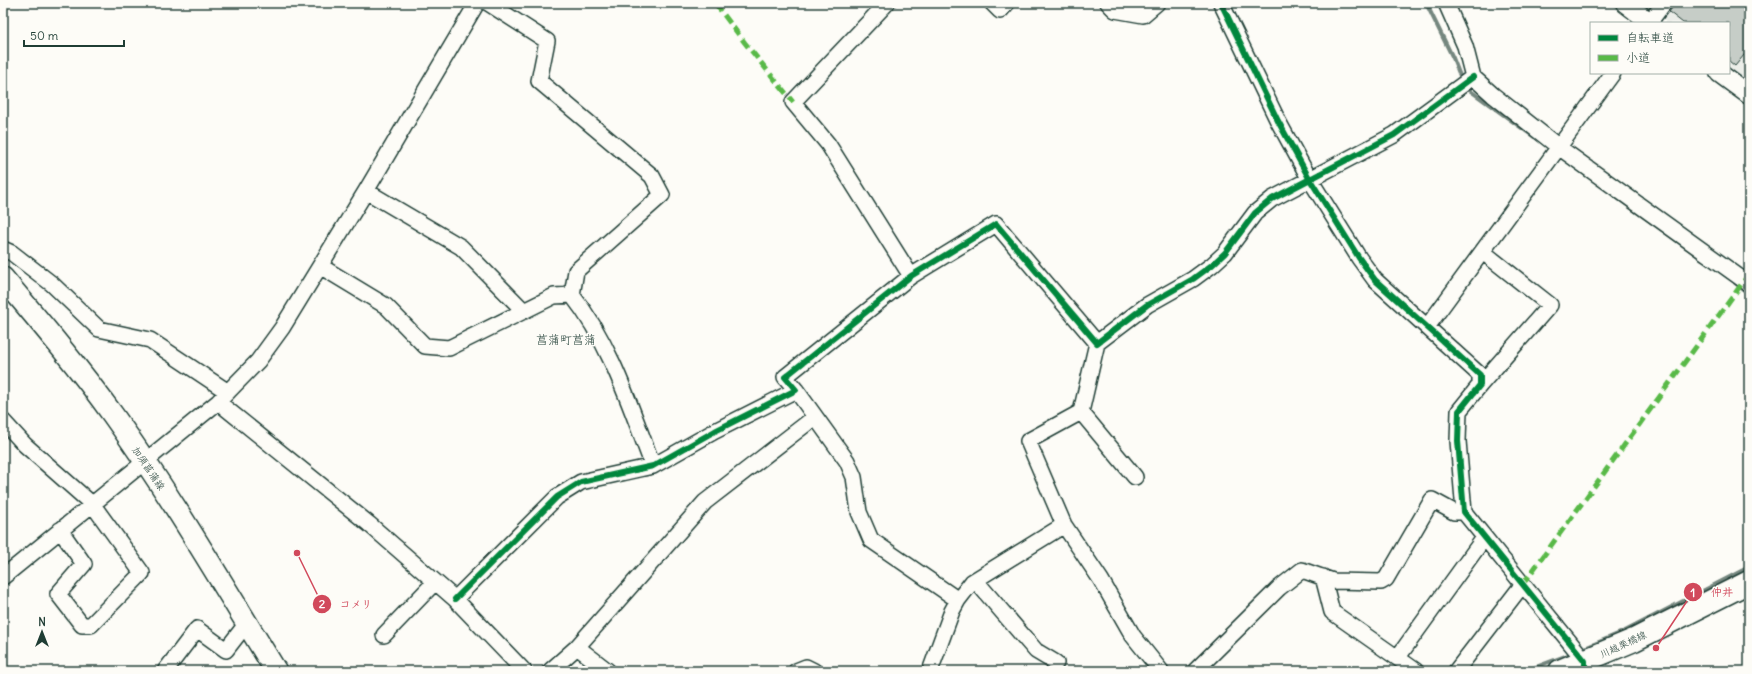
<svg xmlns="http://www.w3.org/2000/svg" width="1752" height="674" font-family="Delius,'Klee One',sans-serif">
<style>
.built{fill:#eceee9}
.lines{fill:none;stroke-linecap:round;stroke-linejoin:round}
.stream{stroke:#75877f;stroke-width:4}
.building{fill:#c6cdc7;stroke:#1f3d34}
.minor-casing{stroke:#1f3d34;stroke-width:18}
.tertiary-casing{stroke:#1f3d34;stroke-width:21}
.secondary-casing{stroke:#1f3d34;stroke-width:24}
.primary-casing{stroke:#1f3d34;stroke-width:25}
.minor{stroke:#fdfcf7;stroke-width:15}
.tertiary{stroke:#fdfcf7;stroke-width:18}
.secondary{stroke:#fdfcf7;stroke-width:21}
.primary{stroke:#fdfcf7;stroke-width:22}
.quiet{stroke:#58b947;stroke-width:5;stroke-dasharray:10 5;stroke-linecap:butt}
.cycleway-casing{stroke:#fdfcf7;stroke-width:8}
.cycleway{stroke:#00873e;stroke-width:6}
.labels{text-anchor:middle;stroke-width:3;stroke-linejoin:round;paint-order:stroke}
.street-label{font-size:10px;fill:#1f3d34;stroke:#fdfcf7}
.quarter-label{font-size:12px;fill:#1f3d34;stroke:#fdfcf7}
.leader{fill:none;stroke:#d1495b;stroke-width:1.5}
.callout-dot{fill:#d1495b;stroke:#fdfcf7;stroke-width:1.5}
.mark-label{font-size:12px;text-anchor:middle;font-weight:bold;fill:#fff}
.callout-label{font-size:11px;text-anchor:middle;font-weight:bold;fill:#d1495b;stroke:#fdfcf7;stroke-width:3;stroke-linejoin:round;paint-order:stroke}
</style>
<rect width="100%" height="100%" fill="#fdfcf7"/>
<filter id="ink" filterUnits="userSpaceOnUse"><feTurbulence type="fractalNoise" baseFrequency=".025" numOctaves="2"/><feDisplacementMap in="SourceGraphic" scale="8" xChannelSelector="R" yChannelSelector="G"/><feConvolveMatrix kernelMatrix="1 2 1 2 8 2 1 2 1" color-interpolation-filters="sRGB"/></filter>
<g filter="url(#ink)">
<path class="built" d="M 1672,3 L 1749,3 L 1749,85 L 1729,70 L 1729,23 L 1665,23 L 1664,13 Z"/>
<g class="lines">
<path class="stream" d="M 1426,3 L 1453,58 L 1462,81
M 1465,87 L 1534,137
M 1613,195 L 1702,259
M 1735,283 L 1749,294
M 1580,650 L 1627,630 L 1749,567
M 1525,671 L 1573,653"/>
</g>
<path class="building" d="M 1676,3 L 1749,3 L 1749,49 L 1735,66 L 1729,61 L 1729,23 L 1683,23 L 1669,12 Z"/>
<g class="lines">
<defs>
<path id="minor" d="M 488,3 L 547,41 L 539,81 L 652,176 L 662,195 L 576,271 L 572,295
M 887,3 L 793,102 L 828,144 L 911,276
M 992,3 L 1000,11 L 1007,3
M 1108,3 L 1115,10 L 1143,15 L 1157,3
M 1221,3 L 1278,121 L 1309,178 L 1359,258 L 1375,280 L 1480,375 L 1480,385 L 1459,411 L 1458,441 L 1464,512 L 1585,661 L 1585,670
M 1446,3 L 1465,46 L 1473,77 L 1493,95 L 1560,148 L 1749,284
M 1649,23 L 1664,3
M 366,191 L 461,247 L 524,311
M 3,249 L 12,253 L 52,284 L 99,329 L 150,340 L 228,392
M 320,266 L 386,306 L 425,346 L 449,348 L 554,296 L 572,295 C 611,344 631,409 653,466
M 1427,327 L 1613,73
M 1097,343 L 1081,412 L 1028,441 L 1064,525 L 1101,580 L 1133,636 L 1161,671
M 1480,385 L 1550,305 L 1483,252
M 796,390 L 847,461 L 854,477 L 859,512 L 871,540 L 958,600
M 218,402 L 369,524 L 455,599 L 524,671
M 1081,412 L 1135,477
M 3,421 L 25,445 L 93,505 L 142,573 L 91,625 L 82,625 L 58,594 L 84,564 L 60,530
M 3,577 L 218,402 L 258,361 L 282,328 L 366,191 L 477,3
M 1323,577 L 1332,612 L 1416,671
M 975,580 L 1036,651 L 1056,663
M 455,599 L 557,497 L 581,482 L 653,466 L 715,431 L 796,390 L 785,377 L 911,276 L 996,224 L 1097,343 L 1147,305 L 1193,279 L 1212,265 L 1225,253 L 1255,213 L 1272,199 L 1394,135 L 1473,77
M 384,635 L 435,582
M 577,647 L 705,502 L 815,417
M 1398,657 L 1484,538
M 165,671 L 197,629 L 226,650 L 247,623
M 550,671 L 577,647 L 608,671
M 796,671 L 806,667 L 814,671
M 930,671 L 952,611 L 958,600 L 972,582 L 1064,525
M 1195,671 L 1279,588 L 1302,570 L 1333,581 L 1381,582 L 1386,579 L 1432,500 L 1454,512 L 1464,512
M 1456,671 L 1523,584"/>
<path id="tertiary" d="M 1625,3 L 1651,23
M 1719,73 L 1749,95"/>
<path id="secondary" d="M 3,278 C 41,323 79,368 113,415 C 172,497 223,585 276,671"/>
<path id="primary" d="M 1560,671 L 1634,640 L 1749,582"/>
</defs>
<use href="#minor" class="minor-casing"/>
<use href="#tertiary" class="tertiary-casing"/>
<use href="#secondary" class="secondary-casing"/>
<use href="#primary" class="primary-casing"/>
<use href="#minor" class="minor"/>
<use href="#tertiary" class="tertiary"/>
<use href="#secondary" class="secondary"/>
<use href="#primary" class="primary"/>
<path class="quiet" d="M 715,3 L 745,43 L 793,102
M 1523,584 L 1749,274"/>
<defs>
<path id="cycleway" d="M 1221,3 L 1278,121 L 1309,178 L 1359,258 L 1375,280 L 1480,375 L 1480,385 L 1459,411 L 1458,441 L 1464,512 L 1585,661 L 1585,671
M 455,599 L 557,497 L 581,482 L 653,466 L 715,431 L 796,390 L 785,377 L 911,276 L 996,224 L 1097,343 L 1147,305 L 1193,279 L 1212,265 L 1225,253 L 1255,213 L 1272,199 L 1394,135 L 1473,77"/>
</defs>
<use href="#cycleway" class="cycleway-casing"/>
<use href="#cycleway" class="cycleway"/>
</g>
</g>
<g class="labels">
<g class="street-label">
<text transform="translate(149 468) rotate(56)" y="4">加須菖蒲線</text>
<text transform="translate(1623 644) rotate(-25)" y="4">川越栗橋線</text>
</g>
<g class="quarter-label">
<text x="566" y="344">菖蒲町菖蒲</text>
</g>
</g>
<path class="leader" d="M1656 648L1693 592M297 553L322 604"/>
<g class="callout-dot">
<circle cx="1656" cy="648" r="4"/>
<circle cx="297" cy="553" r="4"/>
<circle cx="1693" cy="592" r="10"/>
<circle cx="322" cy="604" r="10"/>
</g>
<g class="mark-label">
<text x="1693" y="597">1</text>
<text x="322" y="608">2</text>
</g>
<g class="callout-label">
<text x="1722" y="596">仲井</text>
<text x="356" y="608">コメリ</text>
</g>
<rect width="1752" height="674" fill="none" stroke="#fdfcf7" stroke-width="16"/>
<rect x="8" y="8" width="1736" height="658" fill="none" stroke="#1f3d34" stroke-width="1.5" filter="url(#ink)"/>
<rect x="1590" y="22" width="140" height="52" fill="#fdfcf7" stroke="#a4b0a9"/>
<rect x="1598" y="35" width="20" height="6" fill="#00873e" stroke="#a4b0a9"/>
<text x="1626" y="42" font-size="12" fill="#1f3d34">自転車道</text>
<rect x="1598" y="55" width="20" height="6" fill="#58b947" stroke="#a4b0a9"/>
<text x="1626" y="62" font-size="12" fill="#1f3d34">小道</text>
<g transform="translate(42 632)" stroke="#fdfcf7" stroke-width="3" paint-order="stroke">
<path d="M0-3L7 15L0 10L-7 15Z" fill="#1f3d34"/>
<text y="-6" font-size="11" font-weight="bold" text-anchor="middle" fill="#1f3d34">N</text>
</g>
<path d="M24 40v6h100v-6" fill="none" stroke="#1f3d34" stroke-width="2"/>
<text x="30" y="40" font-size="12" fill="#1f3d34" stroke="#fdfcf7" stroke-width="3" paint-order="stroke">50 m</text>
</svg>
